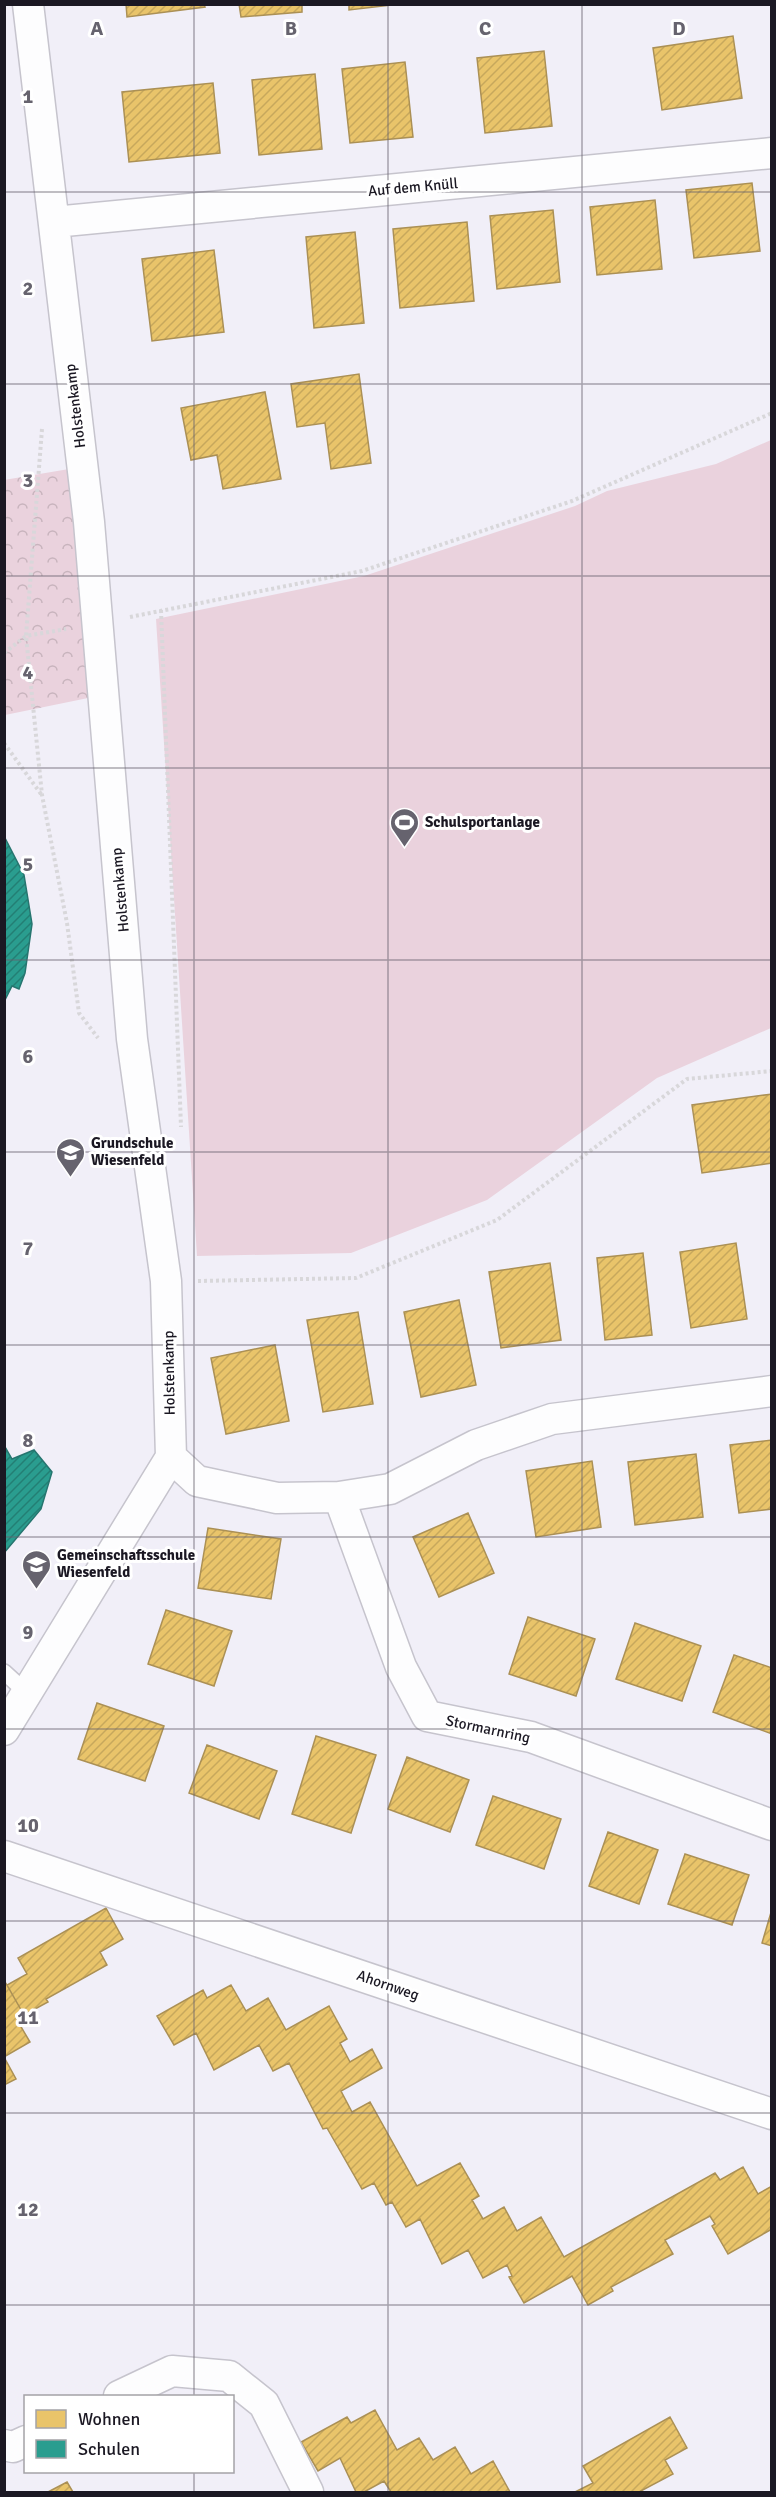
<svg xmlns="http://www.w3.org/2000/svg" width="776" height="2497" font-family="Signika,sans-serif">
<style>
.green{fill:#ead2dd}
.park{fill:url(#park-crowns)}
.homes{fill:url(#homes-hatch);stroke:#ab9055;stroke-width:1.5}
.schools{fill:url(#schools-hatch);stroke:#26756f;stroke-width:1.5}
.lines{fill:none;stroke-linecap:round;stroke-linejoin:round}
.lane-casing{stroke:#c6c4cd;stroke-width:18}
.street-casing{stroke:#c6c4cd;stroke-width:33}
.path{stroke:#d8d7da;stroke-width:4;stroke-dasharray:3 3;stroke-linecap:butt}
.lane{stroke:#fdfdfe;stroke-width:15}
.street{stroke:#fdfdfe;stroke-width:30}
.grid{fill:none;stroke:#66636e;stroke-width:1.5;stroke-opacity:0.55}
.labels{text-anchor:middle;stroke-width:6;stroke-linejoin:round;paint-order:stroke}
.street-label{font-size:15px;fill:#1b1823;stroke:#fff}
.poi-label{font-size:15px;font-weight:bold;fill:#1b1823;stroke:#fff;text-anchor:start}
.grid-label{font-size:20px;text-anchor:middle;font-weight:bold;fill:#66636e;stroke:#fff;stroke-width:6;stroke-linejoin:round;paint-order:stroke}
</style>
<defs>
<pattern id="park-crowns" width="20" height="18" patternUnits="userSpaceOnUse" patternTransform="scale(1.5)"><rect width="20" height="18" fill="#ead2dd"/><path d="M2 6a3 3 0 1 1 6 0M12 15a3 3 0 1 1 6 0" fill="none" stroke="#c8b4bd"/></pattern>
<pattern id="homes-hatch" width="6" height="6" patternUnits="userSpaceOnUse" patternTransform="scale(1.5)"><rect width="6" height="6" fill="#e9c46a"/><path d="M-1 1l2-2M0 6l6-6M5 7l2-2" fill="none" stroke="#c7a85c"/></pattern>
<pattern id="schools-hatch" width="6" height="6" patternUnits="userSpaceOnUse" patternTransform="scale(1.5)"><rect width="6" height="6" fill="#2a9d8f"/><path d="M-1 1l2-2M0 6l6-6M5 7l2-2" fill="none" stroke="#237f74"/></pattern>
</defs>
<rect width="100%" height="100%" fill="#f1eff8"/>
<path class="green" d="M 771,440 L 771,1028 L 657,1078 L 487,1200 L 351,1253 L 197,1256 L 156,619 L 364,576 L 575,506 L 607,491 L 716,464 Z"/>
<path class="park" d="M 69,469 L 93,697 L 5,715 L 4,480 Z"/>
<path class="homes" d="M 126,4 L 204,4 L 205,7 L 127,17 Z
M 239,4 L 302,4 L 302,12 L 241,17 Z
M 349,4 L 400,4 L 349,10 Z
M 733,36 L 742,98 L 662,110 L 653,48 Z
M 544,51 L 552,126 L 485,133 L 477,58 Z
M 405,62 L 413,137 L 350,143 L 342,69 Z
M 315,74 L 322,149 L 259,155 L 252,80 Z
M 213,83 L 220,153 L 129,162 L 122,92 Z
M 752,183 L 760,251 L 694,258 L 686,190 Z
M 655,200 L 662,269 L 597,275 L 590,207 Z
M 553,210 L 560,282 L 497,289 L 490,216 Z
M 467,222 L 474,301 L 400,308 L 393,229 Z
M 355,232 L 364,323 L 314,328 L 306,237 Z
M 214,250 L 224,332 L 152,341 L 142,259 Z
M 359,374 L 371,463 L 331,469 L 325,423 L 297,427 L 291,384 Z
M 265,392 L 281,479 L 223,489 L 217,455 L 191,460 L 181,408 Z
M 772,1094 L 772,1163 L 702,1173 L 692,1105 Z
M 736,1243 L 747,1319 L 691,1328 L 680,1252 Z
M 643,1253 L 652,1335 L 605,1340 L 597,1258 Z
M 550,1263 L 561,1340 L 501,1348 L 489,1272 Z
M 459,1300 L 476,1385 L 421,1397 L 404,1312 Z
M 358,1312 L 373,1404 L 323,1412 L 307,1320 Z
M 275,1345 L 289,1421 L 226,1434 L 211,1358 Z
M 772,1440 L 772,1509 L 739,1513 L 730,1445 Z
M 696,1454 L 703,1517 L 635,1525 L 628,1462 Z
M 592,1461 L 601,1527 L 536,1537 L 526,1471 Z
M 468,1513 L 494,1573 L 439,1597 L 413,1537 Z
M 208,1528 L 281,1539 L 271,1599 L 198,1588 Z
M 166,1610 L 232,1631 L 214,1686 L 148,1664 Z
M 528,1617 L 595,1639 L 576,1696 L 509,1674 Z
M 635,1623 L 701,1646 L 682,1701 L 616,1679 Z
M 734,1655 L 772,1668 L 772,1734 L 713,1712 Z
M 97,1703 L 164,1726 L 145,1781 L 78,1759 Z
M 316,1736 L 376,1755 L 351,1833 L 292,1814 Z
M 207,1745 L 277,1771 L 259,1819 L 189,1793 Z
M 407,1757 L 469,1780 L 450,1832 L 388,1809 Z
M 493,1796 L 561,1819 L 544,1869 L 476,1845 Z
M 608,1832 L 658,1850 L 639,1904 L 589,1886 Z
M 685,1854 L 749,1875 L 732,1925 L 668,1904 Z
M 106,1908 L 123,1939 L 100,1952 L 107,1965 L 46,1999 L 48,2002 L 24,2015 L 7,1985 L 27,1974 L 18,1958 Z
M 772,1909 L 772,1946 L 762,1943 Z
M 4,1980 L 24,2015 L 17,2020 L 30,2042 L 4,2057 Z
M 231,1985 L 246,2011 L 268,1998 L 286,2030 L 329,2006 L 347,2039 L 340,2043 L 350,2062 L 372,2049 L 382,2068 L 341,2091 L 352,2112 L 370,2102 L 417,2186 L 460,2163 L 479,2196 L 472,2200 L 483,2219 L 504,2207 L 517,2231 L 541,2217 L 564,2257 L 715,2173 L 720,2180 L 743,2167 L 758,2194 L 772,2186 L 772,2229 L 728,2254 L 712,2226 L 715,2224 L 710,2216 L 665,2240 L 673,2254 L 611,2287 L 613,2291 L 588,2305 L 572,2276 L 524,2303 L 509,2277 L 512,2276 L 507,2265 L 483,2278 L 468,2250 L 442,2264 L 420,2219 L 406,2227 L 392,2202 L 386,2205 L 374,2183 L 362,2189 L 327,2128 L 323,2129 L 289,2063 L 273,2071 L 259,2045 L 214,2070 L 196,2033 L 174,2045 L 157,2016 L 203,1990 L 207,1998 Z
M 4,2057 L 16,2079 L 4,2085 Z
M 375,2410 L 397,2450 L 419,2438 L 433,2460 L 455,2447 L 471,2474 L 493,2461 L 510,2492 L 391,2492 L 384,2481 L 364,2492 L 356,2492 L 340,2458 L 318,2471 L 301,2442 L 347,2417 L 351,2423 Z
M 670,2417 L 687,2448 L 665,2460 L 673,2474 L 639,2492 L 575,2492 L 593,2483 L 583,2466 Z
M 67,2482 L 73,2492 L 48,2492 Z"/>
<path class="schools" d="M 4,836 L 24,875 L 32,924 L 25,973 L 19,989 L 12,986 L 4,1002 Z
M 4,1445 L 12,1459 L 34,1450 L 52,1472 L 41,1509 L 4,1553 Z"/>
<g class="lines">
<defs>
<path id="lane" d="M 4,1672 L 27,1693"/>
<path id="street" d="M 54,222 L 772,153
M 171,1457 L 197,1481 L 277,1498 L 339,1497 L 390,1489 L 476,1445 L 552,1419 L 772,1391
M 339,1497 L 401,1667 L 427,1716 L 531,1737 L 772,1825
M 4,1730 L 171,1457 L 166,1281 L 132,1039 L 89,522 L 28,4
M 4,1856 L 772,2114
M 119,2396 L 172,2371 L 229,2376 L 264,2404 L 308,2492
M 4,2445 L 13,2447 L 26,2441"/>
</defs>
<use href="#lane" class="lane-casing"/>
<use href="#street" class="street-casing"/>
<path class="path" d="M 42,429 L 26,636 L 66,629
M 161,610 L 181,1127
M 130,617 L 362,571 L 572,501 L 772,413
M 4,653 L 26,636 L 42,795 L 67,923 L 79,1013 L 98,1038
M 4,743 L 41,794
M 198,1281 L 356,1278 L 497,1220 L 687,1079 L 772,1071"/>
<use href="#lane" class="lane"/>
<use href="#street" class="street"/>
</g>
<path class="grid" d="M 194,4 L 194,2396M 388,4 L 388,2492M 582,4 L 582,2492M 4,192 L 772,192M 4,384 L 772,384M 4,576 L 772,576M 4,768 L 772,768M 4,960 L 772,960M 4,1152 L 772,1152M 4,1345 L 772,1345M 4,1537 L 772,1537M 4,1729 L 772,1729M 4,1921 L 772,1921M 4,2113 L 772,2113M 4,2305 L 772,2305M 194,2472 L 194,2492"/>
<defs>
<symbol id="stadium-pin" viewBox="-11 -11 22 30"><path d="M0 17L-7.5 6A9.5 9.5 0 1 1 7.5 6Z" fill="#66636e" stroke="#fff"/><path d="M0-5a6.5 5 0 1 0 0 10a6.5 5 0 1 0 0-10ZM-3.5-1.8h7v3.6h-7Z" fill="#fff"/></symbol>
<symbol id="school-pin" viewBox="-11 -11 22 30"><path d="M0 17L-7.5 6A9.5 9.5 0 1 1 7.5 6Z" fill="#66636e" stroke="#fff"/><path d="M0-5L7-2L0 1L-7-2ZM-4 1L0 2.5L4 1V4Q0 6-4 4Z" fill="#fff"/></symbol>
</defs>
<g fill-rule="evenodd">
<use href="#stadium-pin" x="388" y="806" width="33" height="45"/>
<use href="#school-pin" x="54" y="1136" width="33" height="45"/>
<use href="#school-pin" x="20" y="1548" width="33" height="45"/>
</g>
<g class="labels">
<g class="street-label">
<text transform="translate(413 187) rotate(-5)" y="5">Auf dem Knüll</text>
<text transform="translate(75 406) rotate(-97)" y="5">Holstenkamp</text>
<text transform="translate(120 890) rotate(-95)" y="5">Holstenkamp</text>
<text transform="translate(169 1373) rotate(-91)" y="5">Holstenkamp</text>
<text transform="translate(488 1729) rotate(12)" y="5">Stormarnring</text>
<text transform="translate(388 1985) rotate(19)" y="5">Ahornweg</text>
</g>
<g class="poi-label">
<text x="425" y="827">Schulsportanlage</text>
<text x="91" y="1148">Grundschule<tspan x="91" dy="17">Wiesenfeld</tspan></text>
<text x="57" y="1560">Gemeinschaftsschule<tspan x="57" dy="17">Wiesenfeld</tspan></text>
</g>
</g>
<g class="grid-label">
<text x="97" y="35">A</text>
<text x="291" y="35">B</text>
<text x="485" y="35">C</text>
<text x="679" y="35">D</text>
<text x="28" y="103">1</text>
<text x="28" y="295">2</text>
<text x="28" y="487">3</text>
<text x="28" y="679">4</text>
<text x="28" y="871">5</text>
<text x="28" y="1063">6</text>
<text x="28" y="1255">7</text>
<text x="28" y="1447">8</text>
<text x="28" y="1639">9</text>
<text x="28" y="1832">10</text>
<text x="28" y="2024">11</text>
<text x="28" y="2216">12</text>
</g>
<rect width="776" height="2497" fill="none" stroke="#1b1823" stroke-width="12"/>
<rect x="24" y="2395" width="210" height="78" fill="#ffffff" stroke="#a4a3a7" stroke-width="1.5"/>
<rect x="36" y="2410" width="30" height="18" fill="#e9c46a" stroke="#a4a3a7" stroke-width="1.5"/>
<text x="78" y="2425" font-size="18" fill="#1b1823">Wohnen</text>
<rect x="36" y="2440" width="30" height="18" fill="#2a9d8f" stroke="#a4a3a7" stroke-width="1.5"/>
<text x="78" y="2455" font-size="18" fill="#1b1823">Schulen</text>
</svg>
